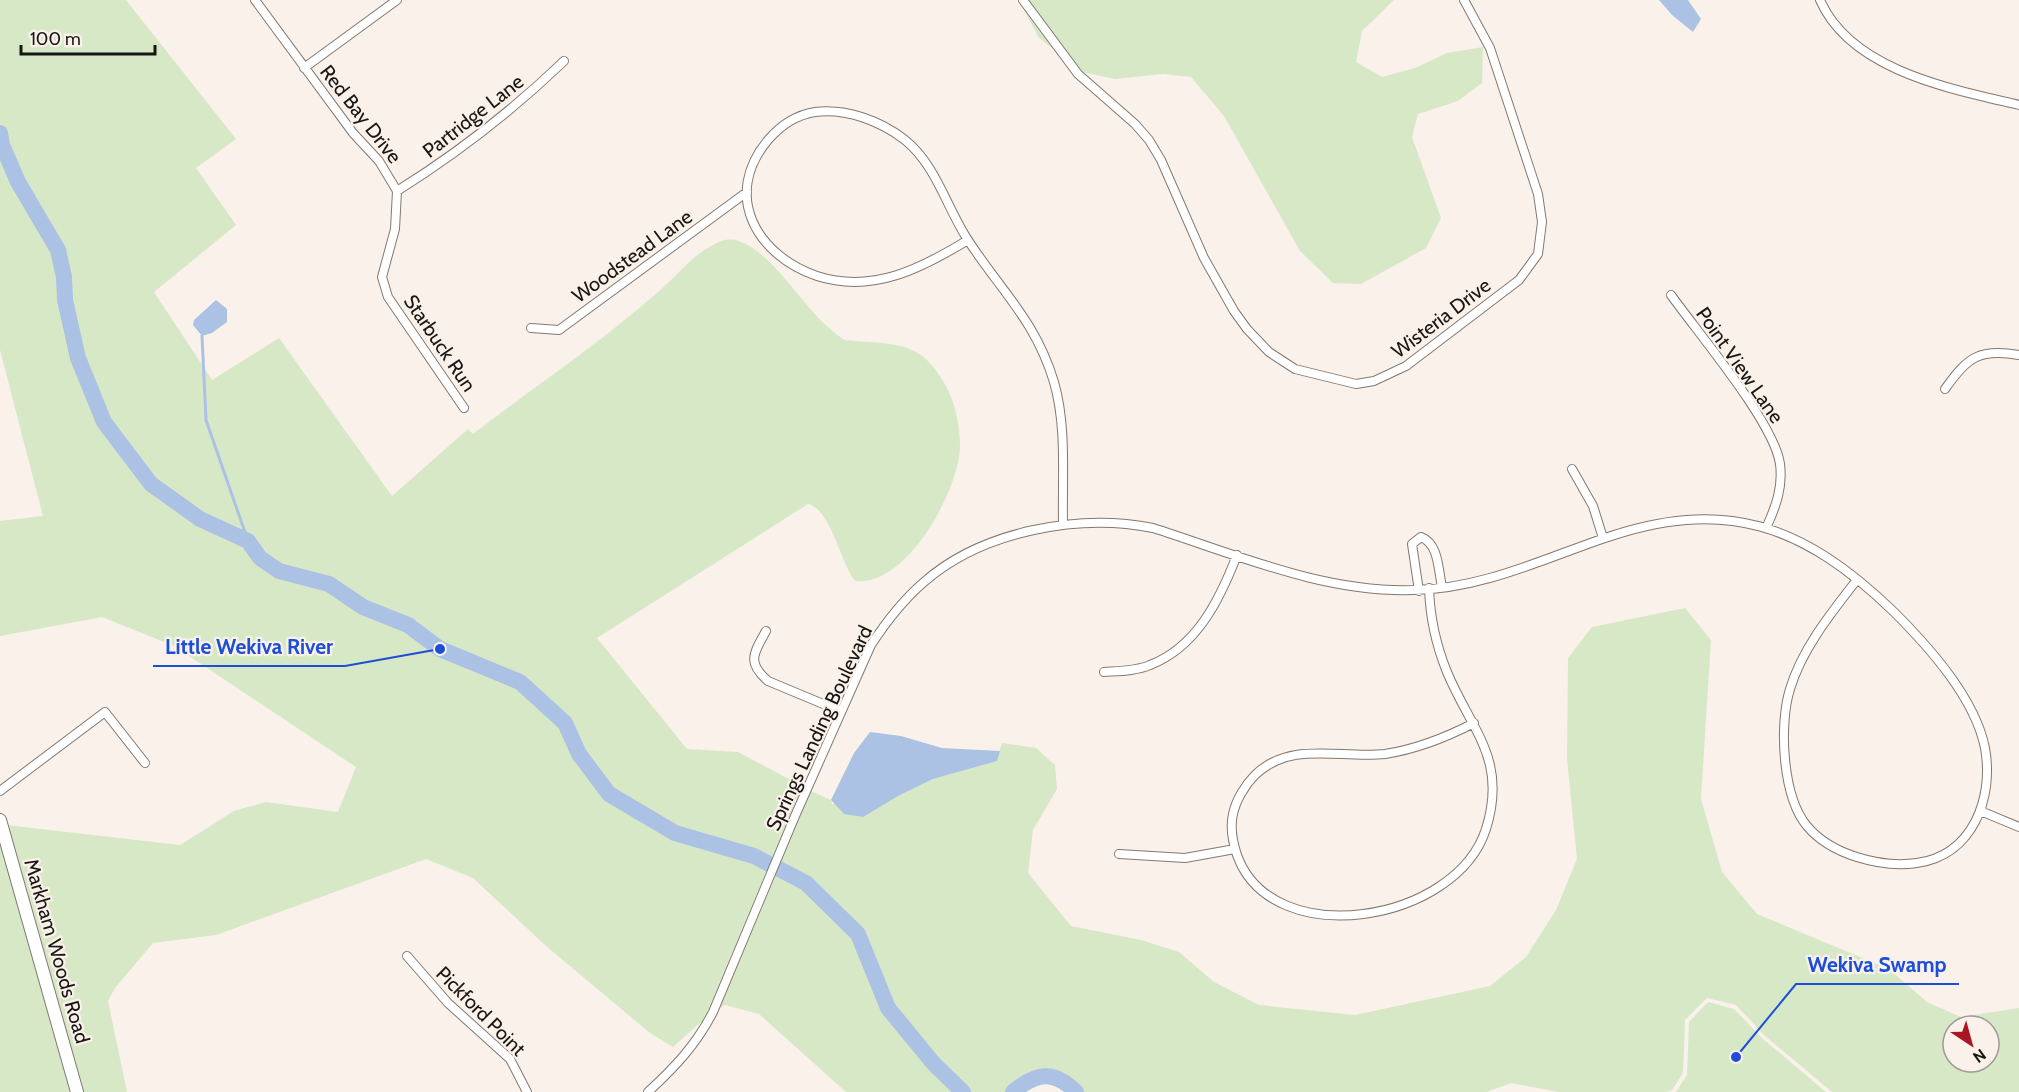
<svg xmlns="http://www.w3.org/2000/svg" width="2019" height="1092" font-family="Cabin,sans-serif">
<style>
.green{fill:#d7e8c7;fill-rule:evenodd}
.water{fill:#acc2e4}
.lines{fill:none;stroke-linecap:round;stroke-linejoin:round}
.stream{stroke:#acc2e4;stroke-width:3}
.river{stroke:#acc2e4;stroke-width:16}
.minor-casing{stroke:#807972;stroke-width:10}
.secondary-casing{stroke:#807972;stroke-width:14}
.minor{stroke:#fff;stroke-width:8}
.secondary{stroke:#fff;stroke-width:12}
.labels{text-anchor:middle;stroke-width:4.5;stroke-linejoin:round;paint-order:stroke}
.street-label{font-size:20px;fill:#181613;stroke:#faf1ea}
.leader{fill:none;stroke:#1d4ed8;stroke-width:2}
.callout-dot{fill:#1d4ed8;stroke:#faf1ea;stroke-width:2}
.callout-label{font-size:21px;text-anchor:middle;font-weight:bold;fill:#1d4ed8;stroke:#faf1ea;stroke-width:4.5;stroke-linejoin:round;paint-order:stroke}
</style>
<rect width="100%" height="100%" fill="#faf1ea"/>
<path class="green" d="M 0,0 L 126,0 L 236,139 L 196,168 L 236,225 L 154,292 L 212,380 L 279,338 L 392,496 L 468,429 L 473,434 C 534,387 600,343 658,292 C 676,277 691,256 713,245 C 721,240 730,238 739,241 C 778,255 806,317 845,340 C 867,343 892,341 912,350 C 928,357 938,372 946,386 C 956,405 960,427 960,448 C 958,491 907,587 855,581 C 840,562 831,509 808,504 L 597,638 L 687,749 L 738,752 L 802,786 L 708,1010 L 703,1020 L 673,1047 L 650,1033 L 546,946 L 473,878 L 426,859 L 216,935 L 153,943 L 115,988 L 108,1001 L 127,1092 L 84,1092 L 6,825 L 180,845 L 234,811 L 266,802 L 338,812 L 356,767 L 174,646 L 102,617 L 0,636 L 0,521 L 43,516 L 0,350 Z
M 1019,0 L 1394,0 L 1362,31 L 1356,62 L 1382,77 L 1415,68 L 1447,53 L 1483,47 L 1482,83 L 1458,101 L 1418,114 L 1412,137 L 1441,218 L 1426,248 L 1361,284 L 1333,283 L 1300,251 L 1224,116 L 1191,77 L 1163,74 L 1115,79 L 1082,72 L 1038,37 Z
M 1685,608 L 1711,640 L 1701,799 L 1722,872 L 1757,914 L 1889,969 L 1927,1002 L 1961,1017 L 2019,1008 L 2019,1092 L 1832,1092 L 1765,1036 L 1736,1005 L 1707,998 L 1685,1020 L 1683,1073 L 1672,1090 L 1667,1092 L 1559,1092 L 1511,1083 L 1487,1092 L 1068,1092 L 1061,1082 C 1047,1078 1033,1080 1023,1092 L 846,1092 L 759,1014 L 725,1005 L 720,1008 L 811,791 L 831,800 L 832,804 L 898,796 L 933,779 L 996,761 L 1002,743 L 1036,748 L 1055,765 L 1057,789 L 1033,830 L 1028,873 L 1071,926 L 1141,940 L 1179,952 L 1214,982 L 1259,1005 L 1355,1015 L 1490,986 L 1526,957 L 1556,910 L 1577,859 L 1567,759 L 1568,658 L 1592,627 ZM 1953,1026 L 1989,1026 L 1989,1062 L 1953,1062 Z
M 0,837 L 72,1092 L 0,1092 Z
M 1708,1002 L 1734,1009 L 1763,1039 L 1826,1092 L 1676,1092 L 1687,1075 L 1689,1022 Z"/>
<path class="water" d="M 1659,0 L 1688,0 L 1701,19 L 1693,32 L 1672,15 Z
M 216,300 L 227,309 L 227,322 L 212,333 L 202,336 L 193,325 L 194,320 Z
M 870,732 L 901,736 L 942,748 L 1000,751 L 997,761 L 933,779 L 898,796 L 863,817 L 844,814 L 831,800 L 854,753 Z"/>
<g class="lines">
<path class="stream" d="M 202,336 L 206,420 L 248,541"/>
<path class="river" d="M 0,133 L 2,145 L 18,182 L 58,250 L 64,277 L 65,300 L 78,358 L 104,422 L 151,484 L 200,519 L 248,541 L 260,558 L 279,571 L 329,584 L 363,607 L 408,625 L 440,649 L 520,682 L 565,723 L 579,754 L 609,794 L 675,833 L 754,856 L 806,883 L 858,934 L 888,1008 L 934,1064 L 963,1092
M 1013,1092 C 1037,1072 1054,1070 1076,1092"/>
<defs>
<path id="minor" d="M 255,0 L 353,133 L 379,161 L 397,191 L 395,229 L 382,277 L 388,297 L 464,408
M 1023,0 L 1078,74 L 1135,124 L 1149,140 L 1161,160 L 1204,258 L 1234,311 L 1247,329 L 1269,352 L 1295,369 L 1356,384 L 1374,381 L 1406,366 L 1519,280 L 1538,254 L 1542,222 L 1538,194 L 1490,48 L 1464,0
M 1820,0 C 1851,71 1952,89 2019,105
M 304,68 L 397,0
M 397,191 C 458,153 512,111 564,61
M 968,240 C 922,268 873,294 817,276 C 756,255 722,195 768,140 C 780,126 796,115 815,112 C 846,108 881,121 905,140 C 935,164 946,205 966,237 C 999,289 1035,319 1054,382 C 1067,427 1062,477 1063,524
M 1671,295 C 1698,333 1774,422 1780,464 C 1783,487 1776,506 1767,526
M 531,328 L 559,330 L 747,192
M 1945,389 C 1968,357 1979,348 2019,355
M 1572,469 L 1593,506 L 1603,538
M 1429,588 C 1430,618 1436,645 1447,672 C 1471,730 1508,759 1486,829 C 1456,923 1272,953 1237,855 C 1233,843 1230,827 1233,814 C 1236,800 1245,785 1255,775 C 1291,740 1340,759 1385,754 C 1417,749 1445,738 1474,723
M 1419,591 L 1412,544 L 1421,537 C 1439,544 1438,569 1442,587
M 766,631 C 754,653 746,662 768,681 L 840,711
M 1104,672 C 1119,671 1136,671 1150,665 C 1197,647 1220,599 1237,555
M 0,791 L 105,712 L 145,763
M 1983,812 L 2019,827
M 1119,854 L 1185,858 L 1235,849
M 407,956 L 448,1003 L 510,1059 L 527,1092
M 648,1092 C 675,1067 696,1045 713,1012 L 795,816 L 871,645 C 886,622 903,600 924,582 C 982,531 1079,513 1153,528 C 1238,555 1324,593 1414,590 C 1480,589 1541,560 1602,539 C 1724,496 1803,524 1894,612 C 1929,647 1975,698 1985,748 C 1994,798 1973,855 1917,863 C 1881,868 1831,855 1807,826 C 1782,796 1779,724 1790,689 C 1802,649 1831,613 1856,581"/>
<path id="secondary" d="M 0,820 L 77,1092"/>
</defs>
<use href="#minor" class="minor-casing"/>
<use href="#secondary" class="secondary-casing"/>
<use href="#minor" class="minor"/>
<use href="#secondary" class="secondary"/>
</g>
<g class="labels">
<g class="street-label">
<text transform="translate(361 114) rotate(52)" y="7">Red Bay Drive</text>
<text transform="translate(473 116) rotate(-38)" y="7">Partridge Lane</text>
<text transform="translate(632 256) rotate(-36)" y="7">Woodstead Lane</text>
<text transform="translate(1441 318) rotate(-37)" y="7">Wisteria Drive</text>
<text transform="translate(440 343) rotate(56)" y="7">Starbuck Run</text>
<text transform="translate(1740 365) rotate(55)" y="7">Point View Lane</text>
<text transform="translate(819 728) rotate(-65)" y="7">Springs Landing Boulevard</text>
<text transform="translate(57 951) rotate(74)" y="7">Markham Woods Road</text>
<text transform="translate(481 1011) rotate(45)" y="7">Pickford Point</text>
</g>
</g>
<path class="leader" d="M440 649L345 666H153M1736 1057L1796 984H1959"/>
<g class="callout-dot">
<circle cx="440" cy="649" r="6"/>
<circle cx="1736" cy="1057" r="6"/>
</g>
<g class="callout-label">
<text x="249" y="654">Little Wekiva River</text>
<text x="1877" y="972">Wekiva Swamp</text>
</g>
<g transform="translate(1971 1044) rotate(144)"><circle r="28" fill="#faf1ea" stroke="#a09994" stroke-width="1.5"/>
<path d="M0-4.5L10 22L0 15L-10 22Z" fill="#ab1623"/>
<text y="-9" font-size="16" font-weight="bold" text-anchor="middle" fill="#181613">N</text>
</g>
<path d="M21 45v9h134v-9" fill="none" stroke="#181613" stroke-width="3"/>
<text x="30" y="45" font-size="18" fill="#181613" stroke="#faf1ea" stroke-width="4.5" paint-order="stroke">100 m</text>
</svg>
